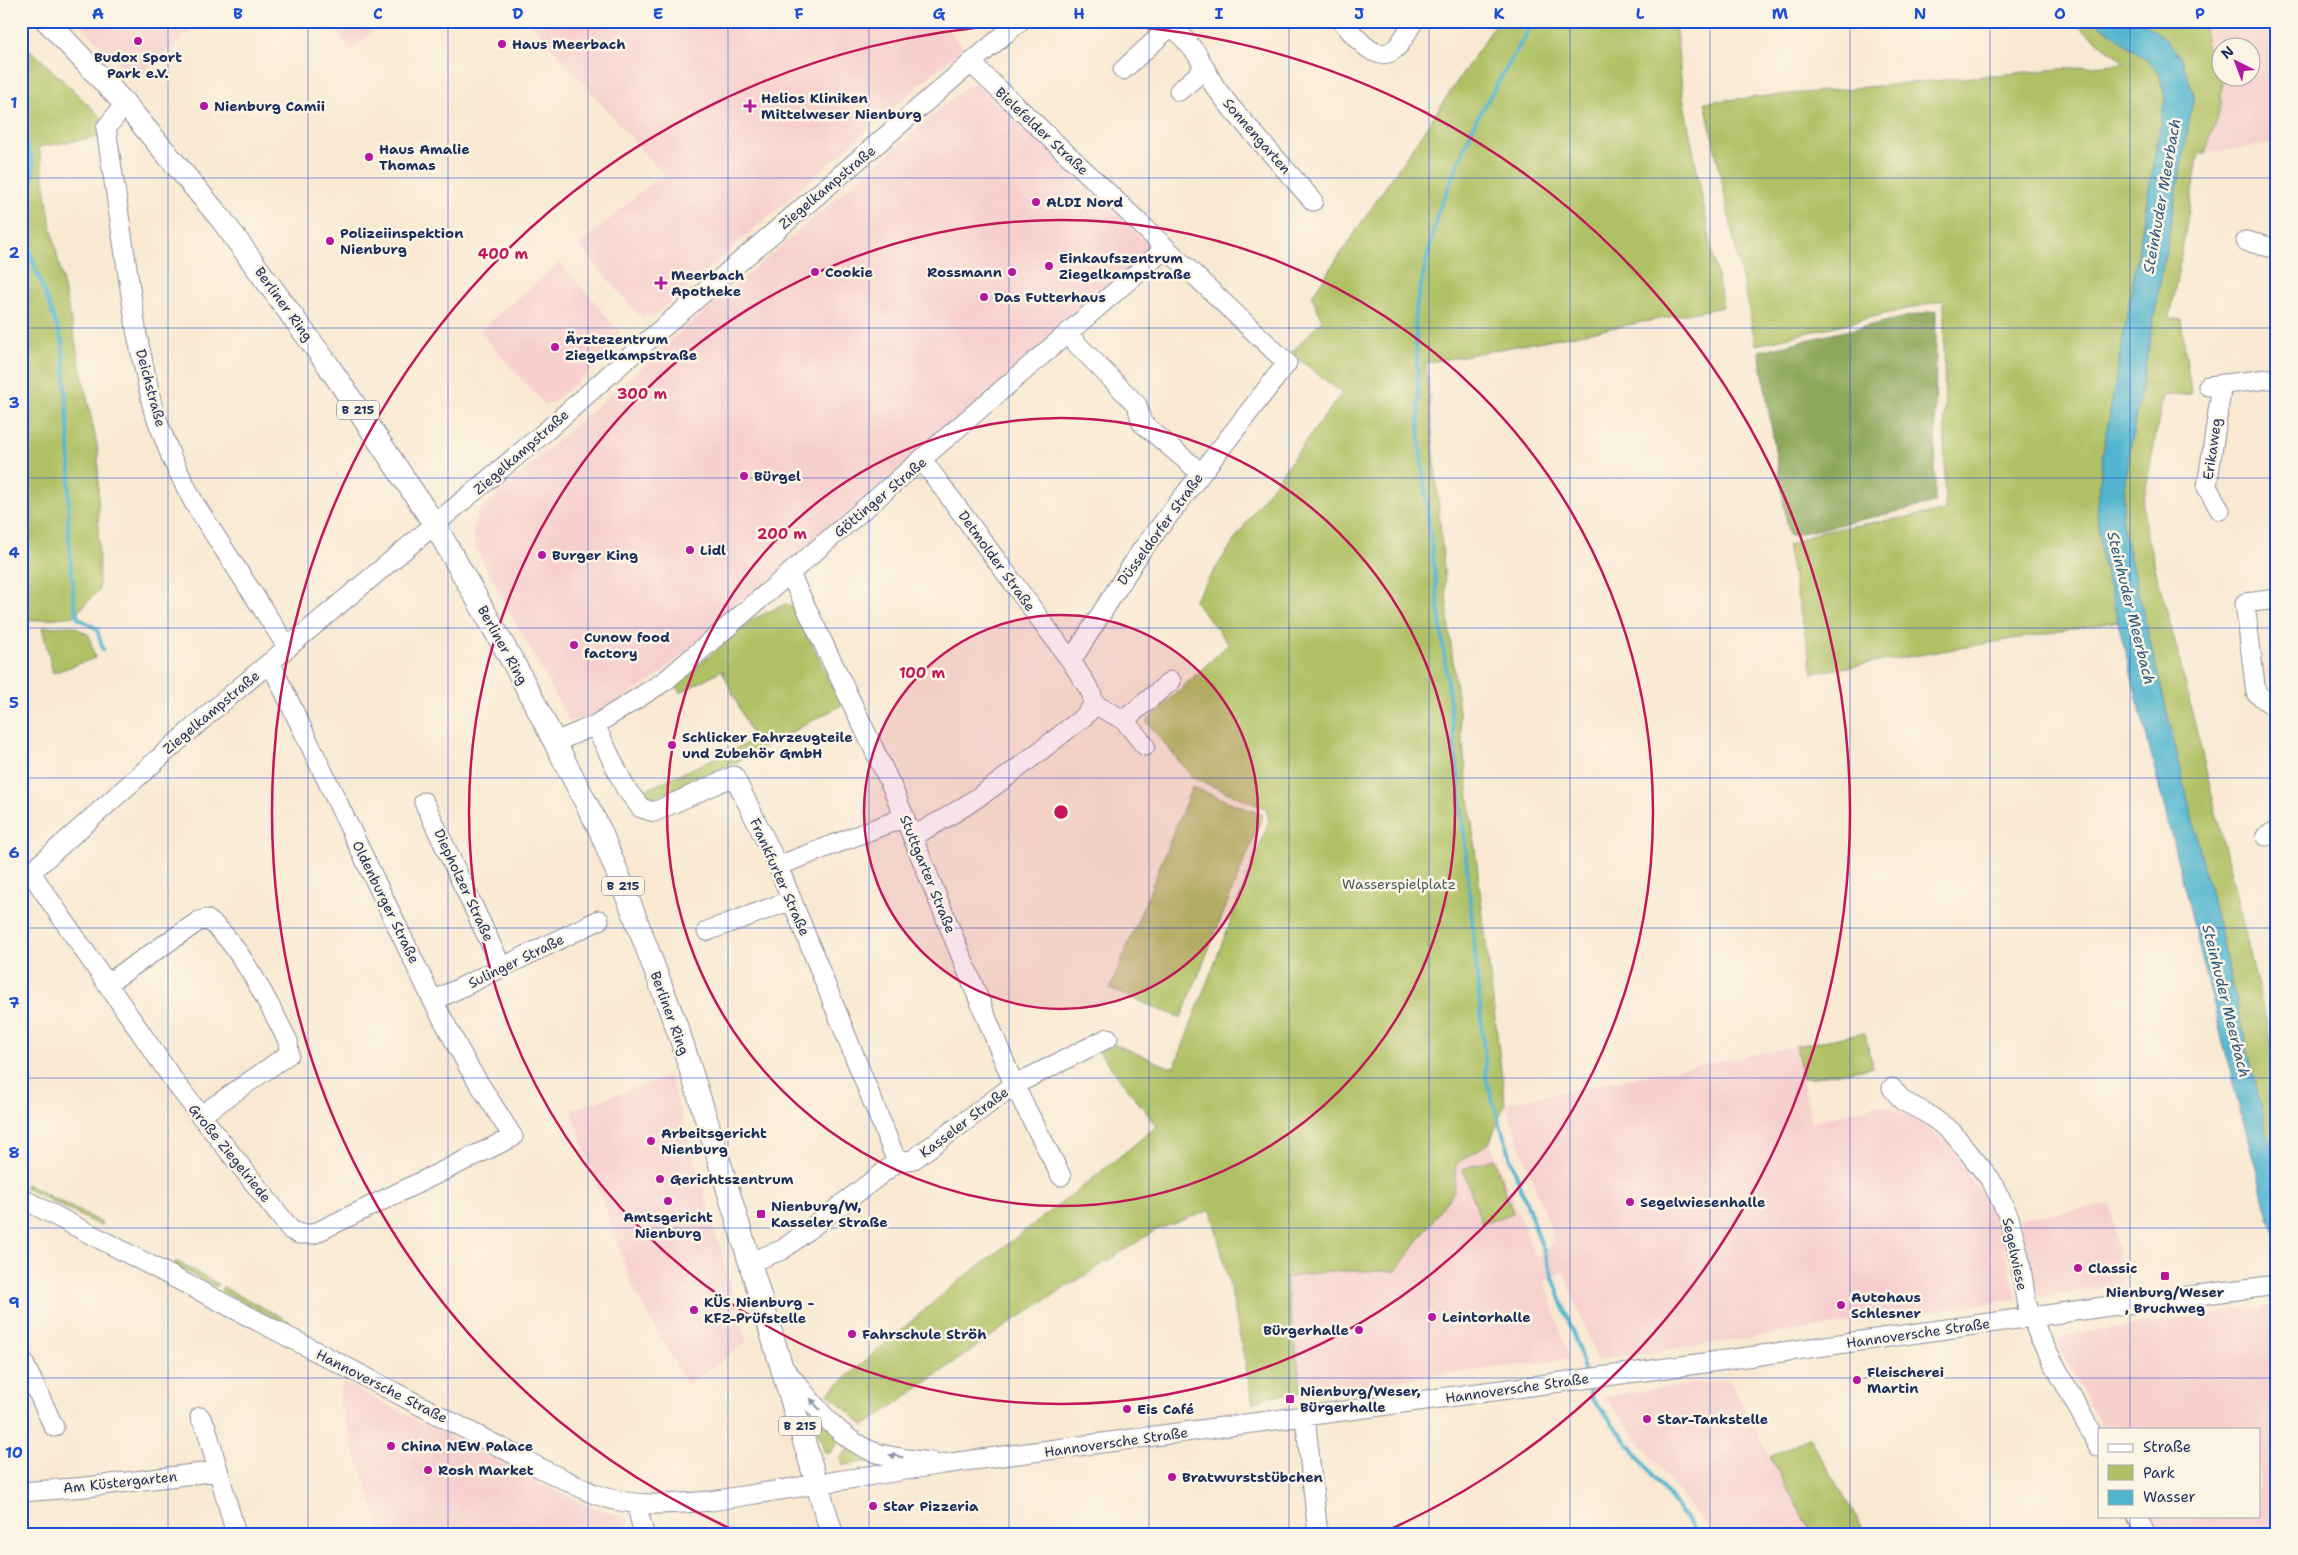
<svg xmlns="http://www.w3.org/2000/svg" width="2298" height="1555" font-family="'Shantell Sans',sans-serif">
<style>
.built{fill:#f7d0ce}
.green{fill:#b0c165;stroke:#667862}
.forest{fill:#8ca75a;stroke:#546b5c}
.water{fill:#51b5cf;stroke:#367296}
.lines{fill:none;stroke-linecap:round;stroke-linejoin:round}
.stream{stroke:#51b5cf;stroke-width:4}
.minor-casing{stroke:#8a8c98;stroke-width:21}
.major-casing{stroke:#8a8c98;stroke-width:24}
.minor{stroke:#fff;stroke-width:19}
.major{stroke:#fff;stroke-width:22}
.oneway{fill:#8d97ae}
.grid{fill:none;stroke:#1d4ed8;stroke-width:1;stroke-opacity:0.55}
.ring{fill:none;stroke:#c2185b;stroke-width:2.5}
.poi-dot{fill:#b5179e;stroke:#fcf5e5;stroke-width:2}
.labels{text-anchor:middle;stroke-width:5;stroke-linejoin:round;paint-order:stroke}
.shield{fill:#fcf5e5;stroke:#5e6a86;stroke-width:1}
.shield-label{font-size:12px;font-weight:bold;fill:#1b2f5e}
.poi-label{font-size:14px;font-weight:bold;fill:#1b2f5e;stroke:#fcf5e5;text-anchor:start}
.street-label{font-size:14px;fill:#1b2f5e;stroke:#fcf5e5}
.park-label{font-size:14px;fill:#485b60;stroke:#fcf5e5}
.water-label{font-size:15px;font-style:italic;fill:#2b5780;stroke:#fcf5e5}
.centre{fill:#c2185b;stroke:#fcf5e5;stroke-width:2.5}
.ring-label{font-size:15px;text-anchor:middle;font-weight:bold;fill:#c2185b;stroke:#fcf5e5;stroke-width:5;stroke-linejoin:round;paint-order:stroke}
.neatline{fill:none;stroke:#1d4ed8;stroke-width:2}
.grid-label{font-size:16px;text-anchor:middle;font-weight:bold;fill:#1d4ed8}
</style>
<rect width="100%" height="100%" fill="#fcf5e5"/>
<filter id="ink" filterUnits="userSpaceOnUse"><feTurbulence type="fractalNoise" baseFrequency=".02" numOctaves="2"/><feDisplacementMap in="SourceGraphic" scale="10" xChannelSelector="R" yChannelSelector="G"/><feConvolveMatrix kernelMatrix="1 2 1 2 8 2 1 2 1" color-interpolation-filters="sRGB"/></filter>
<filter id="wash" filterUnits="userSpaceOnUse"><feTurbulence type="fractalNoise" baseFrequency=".0096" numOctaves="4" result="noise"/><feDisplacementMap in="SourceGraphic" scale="20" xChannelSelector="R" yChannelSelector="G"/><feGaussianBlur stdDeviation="1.12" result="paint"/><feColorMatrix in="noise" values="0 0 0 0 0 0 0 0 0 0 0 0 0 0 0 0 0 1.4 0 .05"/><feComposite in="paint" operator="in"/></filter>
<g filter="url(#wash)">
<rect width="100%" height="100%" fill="#f9e9d3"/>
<path class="built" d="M 78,21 L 202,21 L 135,80 Z
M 327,21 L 384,21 L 351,50 Z
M 529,21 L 940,21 L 963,47 L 654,316 L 643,317 L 638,314 L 579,245 L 658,177 L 667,179 Z
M 2203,21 L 2277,21 L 2277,143 L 2205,153 L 2221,105 L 2222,78 L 2250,78 L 2250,48 L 2220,48 L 2220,72 L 2207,46 Z
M 968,85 L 977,85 L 1149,245 L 1148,255 L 653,680 L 594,716 L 569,721 L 475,547 L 472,529 L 477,516 L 484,506 L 688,326 Z
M 560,262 L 619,331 L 619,343 L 617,348 L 553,402 L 544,404 L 479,331 Z
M 1796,1046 L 1811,1122 L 1880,1104 L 1910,1116 L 1948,1143 L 1999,1221 L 2016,1299 L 1597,1360 L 1563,1270 L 1546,1283 L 1569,1359 L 1302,1392 L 1284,1278 L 1330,1271 L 1396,1271 L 1454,1191 L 1456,1164 L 1490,1142 L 1536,1258 L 1555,1242 L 1505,1103 Z
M 670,1076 L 747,1342 L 687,1385 L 631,1283 L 571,1110 Z
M 2111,1205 L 2122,1285 L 2032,1298 L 2019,1219 Z
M 2277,1305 L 2277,1534 L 2157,1534 L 2148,1516 L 2259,1516 L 2259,1429 L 2102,1429 L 2063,1354 L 2060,1342 L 2064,1335 Z
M 1729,1380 L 1770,1457 L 1812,1534 L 1712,1534 L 1604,1396 Z
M 342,1382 L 546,1486 L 586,1505 L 626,1518 L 633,1534 L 382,1534 L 339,1403 Z"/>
<path class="green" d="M 1498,21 L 1675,21 L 1683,97 L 1723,307 L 1426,363 L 1449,627 L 1505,1103 L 1490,1142 L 1456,1164 L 1454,1191 L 1396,1271 L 1330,1271 L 1285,1278 L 1302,1392 L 1268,1396 L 1253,1403 L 1230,1286 L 1211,1210 L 1156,1230 L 1007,1325 L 864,1426 L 828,1393 L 950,1288 L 1086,1184 L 1157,1126 L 1099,1052 L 1109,1042 L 1169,1067 L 1175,1066 L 1269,821 L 1266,809 L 1193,778 L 1146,721 L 1229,644 L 1194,601 L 1256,508 L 1342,393 L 1291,353 L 1322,320 L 1312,296 Z
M 2072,21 L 2095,21 L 2148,61 L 2159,72 L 2165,97 L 2103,453 L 2097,515 L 2102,558 L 2119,621 L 1813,673 L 1787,546 L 1821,531 L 1945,511 L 1944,300 L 1756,345 L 1705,102 L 2125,63 Z
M 2141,21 L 2203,21 L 2207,46 L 2220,72 L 2220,78 L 2222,78 L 2221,105 L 2205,153 L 2199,153 L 2170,318 L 2181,320 L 2191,394 L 2163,396 L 2143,504 L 2146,533 L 2178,654 L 2277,1066 L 2275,1127 L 2277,1173 L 2122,524 L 2126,471 L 2194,95 L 2165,38 Z
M 21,48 L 33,52 L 102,118 L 103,136 L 39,147 L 50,221 L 98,450 L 99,590 L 74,616 L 21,622 Z
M 785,604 L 793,606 L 842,705 L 734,763 L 656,797 L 641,792 L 754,740 L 722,670 L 680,693 L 676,684 L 753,619 Z
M 73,626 L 89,635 L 95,658 L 53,673 L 42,627 Z
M 1192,787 L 1263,815 L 1181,1018 L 1110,989 Z
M 1865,1033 L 1873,1067 L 1803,1079 L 1796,1046 Z
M 1494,1159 L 1513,1213 L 1482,1224 L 1463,1169 Z
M 26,1184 L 102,1223 L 100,1226 L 24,1187 Z
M 176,1261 L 218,1284 L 216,1287 L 174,1265 Z
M 223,1287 L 289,1321 L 294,1328 L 221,1291 Z
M 811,1411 L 840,1439 L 831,1452 L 826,1453 L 824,1451 Z
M 1809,1437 L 1866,1534 L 1812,1534 L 1770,1457 Z
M 851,1446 L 881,1460 L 842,1465 L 840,1458 Z"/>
<path class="forest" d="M 1936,310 L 1935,503 L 1789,536 L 1759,351 Z"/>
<path class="water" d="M 2095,21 L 2141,21 L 2165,38 L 2181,58 L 2194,95 L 2126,471 L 2122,524 L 2277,1173 L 2277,1246 L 2238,1103 L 2102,558 L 2097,515 L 2103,453 L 2165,97 L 2159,72 L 2148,61 Z"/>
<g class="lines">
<path class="stream" d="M 1534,21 L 1476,120 L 1437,215 L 1415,311 L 1420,447 L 1459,781 L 1487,1082 L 1514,1168 L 1578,1347 L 1585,1374
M 21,132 L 33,162 L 28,247 L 63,344 L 70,462 L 68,525 L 74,603 L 78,618 L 97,629 L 103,650
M 1587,1384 L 1592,1399 L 1603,1411 L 1698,1534"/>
</g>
</g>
<g filter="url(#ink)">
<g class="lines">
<defs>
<path id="minor" d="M 1169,21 L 1197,54 L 1215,87 L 1233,110 L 1313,201
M 1342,21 C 1354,35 1376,67 1396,48 C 1403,42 1408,29 1414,21
M 971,63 L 1287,363 L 1141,551 L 1071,661
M 1123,70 L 1172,25
M 1179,91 L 1205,69
M 125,104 L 106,128 L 137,335 L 153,409 L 172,459 L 194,503 L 288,648
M 2246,241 L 2269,247 L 2277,246
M 1067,334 L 1137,405 L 1142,423 L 1201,473
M 2208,386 L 2277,378
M 923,461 L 1071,661 L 1091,692 L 1094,704 L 1124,720 L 1171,681
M 2220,510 L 2207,487 L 2222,384
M 790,574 L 892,787 L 1014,1085 L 1061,1176
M 2277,599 L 2245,603 L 2256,693 L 2277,709
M 1124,720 L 1145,746
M 595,725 L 626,789 L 641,808 L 654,812 L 734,776 L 778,866 L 897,1162
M 555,742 L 595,725 L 665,681 L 1166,248
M 424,802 L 502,968
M 912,836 C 975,806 1030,758 1085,716 L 1094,704
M 2266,836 L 2277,831
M 778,866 L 905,817
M 31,873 L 176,1084 L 291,1230 L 299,1234 L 313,1234 L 513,1137 L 468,1066 L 433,1001 L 270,662
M 21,881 L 213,710 L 545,432 L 645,343 L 1020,21
M 707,931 L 792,900
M 108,983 L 199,921 L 206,919 C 235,935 272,1010 288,1041 L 289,1054 L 200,1116
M 433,1001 L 599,920
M 1892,1088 L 1903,1101 L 1926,1113 L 1951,1131 L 1991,1180 L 2009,1217 L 2020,1261 L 2026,1301 L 2039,1336 L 2099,1447
M 21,1198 L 548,1472 C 564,1479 580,1488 597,1495 C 632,1508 674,1504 711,1501 L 943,1464 L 1697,1364 L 2110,1306 L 2277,1285
M 750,1262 L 782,1250 L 897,1162 L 914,1159 L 1014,1085 L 1108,1038
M 21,1357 L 54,1427
M 782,1366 C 809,1397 833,1435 871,1451 C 888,1458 912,1459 931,1462
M 200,1417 L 206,1427 L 236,1534
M 1305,1417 L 1318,1534
M 21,1492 L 86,1487 L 218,1471
M 638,1504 L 639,1515 L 644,1534
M 2137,1516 L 2146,1534"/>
<path id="major" d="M 47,21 L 125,104 L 222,220 L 328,365 L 435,525 L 518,671 L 600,830 L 632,909 L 680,1036 L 715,1147 L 832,1534"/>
</defs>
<use href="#minor" class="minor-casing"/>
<use href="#major" class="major-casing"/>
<use href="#minor" class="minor"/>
<use href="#major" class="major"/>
</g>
<defs><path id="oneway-solid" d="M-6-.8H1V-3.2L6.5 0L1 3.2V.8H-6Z" transform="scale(1.25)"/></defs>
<g class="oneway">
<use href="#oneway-solid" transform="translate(815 1404) rotate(-130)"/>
<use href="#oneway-solid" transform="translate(896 1456) rotate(-170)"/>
</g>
</g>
<path class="grid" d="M 168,21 L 168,1534M 308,21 L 308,1534M 448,21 L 448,1534M 588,21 L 588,1534M 728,21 L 728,1534M 869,21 L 869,1534M 1009,21 L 1009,1534M 1149,21 L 1149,1534M 1289,21 L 1289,1534M 1429,21 L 1429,1534M 1570,21 L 1570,1534M 1710,21 L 1710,1534M 1850,21 L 1850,1534M 1990,21 L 1990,1534M 2130,21 L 2130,1429M 21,178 L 2277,178M 21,328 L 2277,328M 21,478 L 2277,478M 21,628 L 2277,628M 21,778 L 2277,778M 21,928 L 2277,928M 21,1078 L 2277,1078M 21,1228 L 2277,1228M 21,1378 L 2277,1378M 2130,1516 L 2130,1534"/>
<circle cx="1061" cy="812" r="197" fill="#c2185b" fill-opacity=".12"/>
<g class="ring">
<circle cx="1061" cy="812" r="197"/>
<circle cx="1061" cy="812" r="394"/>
<circle cx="1061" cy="812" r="592"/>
<path d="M740 1533A789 789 0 1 1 1382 1533"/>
</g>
<g class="poi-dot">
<circle cx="138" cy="41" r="5"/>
<circle cx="502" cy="44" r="5"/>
<circle cx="204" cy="106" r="5"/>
<path d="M747.5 98.5h5v5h5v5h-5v5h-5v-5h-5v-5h5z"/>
<circle cx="369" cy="157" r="5"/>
<circle cx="1036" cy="202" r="5"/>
<circle cx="330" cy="241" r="5"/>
<circle cx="1049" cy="266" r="5"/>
<circle cx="815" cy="272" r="5"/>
<circle cx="1012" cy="272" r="5"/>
<path d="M658.5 275.5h5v5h5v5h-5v5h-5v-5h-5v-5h5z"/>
<circle cx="984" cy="297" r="5"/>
<circle cx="555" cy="347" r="5"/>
<circle cx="744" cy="476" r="5"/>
<circle cx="690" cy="550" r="5"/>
<circle cx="542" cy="555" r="5"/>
<circle cx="574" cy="645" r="5"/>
<circle cx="672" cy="745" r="5"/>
<circle cx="651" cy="1141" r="5"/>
<circle cx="660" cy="1179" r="5"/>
<circle cx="668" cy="1201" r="5"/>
<circle cx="1630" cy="1202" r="5"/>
<rect x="756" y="1209" width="10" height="10" rx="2.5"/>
<circle cx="2078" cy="1268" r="5"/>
<rect x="2160" y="1271" width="10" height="10" rx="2.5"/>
<circle cx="1841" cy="1305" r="5"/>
<circle cx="694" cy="1310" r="5"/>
<circle cx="1432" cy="1317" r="5"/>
<circle cx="1359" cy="1330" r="5"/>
<circle cx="852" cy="1334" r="5"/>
<circle cx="1857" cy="1380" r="5"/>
<rect x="1285" y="1394" width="10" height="10" rx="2.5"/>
<circle cx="1127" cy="1409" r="5"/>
<circle cx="1647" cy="1419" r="5"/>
<circle cx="391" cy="1446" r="5"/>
<circle cx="428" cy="1470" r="5"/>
<circle cx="1172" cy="1477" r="5"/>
<circle cx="873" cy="1506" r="5"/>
</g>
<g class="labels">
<g class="shield">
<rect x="337" y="400.5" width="42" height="19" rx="4"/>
<rect x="602" y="876.5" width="42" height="19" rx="4"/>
<rect x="779" y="1416.5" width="42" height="19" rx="4"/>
</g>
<g class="shield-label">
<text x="358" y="414">B 215</text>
<text x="623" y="890">B 215</text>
<text x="800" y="1430">B 215</text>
</g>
<g class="poi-label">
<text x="512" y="49">Haus Meerbach</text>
<text x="138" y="62" text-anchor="middle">Budox Sport<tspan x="138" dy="16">Park e.V.</tspan></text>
<text x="761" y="103">Helios Kliniken<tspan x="761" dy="16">Mittelweser Nienburg</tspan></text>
<text x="214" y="111">Nienburg Camii</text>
<text x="379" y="154">Haus Amalie<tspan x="379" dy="16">Thomas</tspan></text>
<text x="1046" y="207">ALDI Nord</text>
<text x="340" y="238">Polizeiinspektion<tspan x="340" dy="16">Nienburg</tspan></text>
<text x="1059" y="263">Einkaufszentrum<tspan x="1059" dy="16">Ziegelkampstraße</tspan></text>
<text x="825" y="277">Cookie</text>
<text x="1002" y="277" text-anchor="end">Rossmann</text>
<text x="671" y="280">Meerbach<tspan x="671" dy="16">Apotheke</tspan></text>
<text x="994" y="302">Das Futterhaus</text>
<text x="565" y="344">Ärztezentrum<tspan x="565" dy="16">Ziegelkampstraße</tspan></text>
<text x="754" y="481">Bürgel</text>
<text x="700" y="555">Lidl</text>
<text x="552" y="560">Burger King</text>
<text x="584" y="642">Cunow food<tspan x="584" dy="16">factory</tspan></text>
<text x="682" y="742">Schlicker Fahrzeugteile<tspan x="682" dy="16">und Zubehör GmbH</tspan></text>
<text x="661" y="1138">Arbeitsgericht<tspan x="661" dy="16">Nienburg</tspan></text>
<text x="670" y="1184">Gerichtszentrum</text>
<text x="1640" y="1207">Segelwiesenhalle</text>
<text x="771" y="1211">Nienburg/W,<tspan x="771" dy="16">Kasseler Straße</tspan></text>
<text x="668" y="1222" text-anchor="middle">Amtsgericht<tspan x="668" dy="16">Nienburg</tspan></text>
<text x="2088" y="1273">Classic</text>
<text x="2165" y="1297" text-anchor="middle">Nienburg/Weser<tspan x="2165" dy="16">, Bruchweg</tspan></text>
<text x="1851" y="1302">Autohaus<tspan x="1851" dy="16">Schlesner</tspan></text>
<text x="704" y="1307">KÜS Nienburg -<tspan x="704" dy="16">KFZ-Prüfstelle</tspan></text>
<text x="1442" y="1322">Leintorhalle</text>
<text x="1349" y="1335" text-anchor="end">Bürgerhalle</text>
<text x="862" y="1339">Fahrschule Ströh</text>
<text x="1867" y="1377">Fleischerei<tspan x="1867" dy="16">Martin</tspan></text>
<text x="1300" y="1396">Nienburg/Weser,<tspan x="1300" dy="16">Bürgerhalle</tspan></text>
<text x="1137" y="1414">Eis Café</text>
<text x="1657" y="1424">Star-Tankstelle</text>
<text x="401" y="1451">China NEW Palace</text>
<text x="438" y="1475">Rosh Market</text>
<text x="1182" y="1482">Bratwurststübchen</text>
<text x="883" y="1511">Star Pizzeria</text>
</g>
<g class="street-label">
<text transform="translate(1042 131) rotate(43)" y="5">Bielefelder Straße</text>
<text transform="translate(1257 136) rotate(49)" y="5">Sonnengarten</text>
<text transform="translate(827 187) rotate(-40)" y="5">Ziegelkampstraße</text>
<text transform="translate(284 304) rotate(54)" y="5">Berliner Ring</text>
<text transform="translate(151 388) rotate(75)" y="5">Deichstraße</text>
<text transform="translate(2212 449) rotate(-82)" y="5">Erikaweg</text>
<text transform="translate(521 452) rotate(-41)" y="5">Ziegelkampstraße</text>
<text transform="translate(880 497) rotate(-40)" y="5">Göttinger Straße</text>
<text transform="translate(1160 529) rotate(-54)" y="5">Düsseldorfer Straße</text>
<text transform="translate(997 561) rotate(54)" y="5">Detmolder Straße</text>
<text transform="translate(503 645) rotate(61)" y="5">Berliner Ring</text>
<text transform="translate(211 712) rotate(-40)" y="5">Ziegelkampstraße</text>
<text transform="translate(928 874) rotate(68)" y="5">Stuttgarter Straße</text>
<text transform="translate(780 877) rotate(66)" y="5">Frankfurter Straße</text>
<text transform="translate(464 885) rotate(65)" y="5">Diepholzer Straße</text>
<text transform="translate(386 902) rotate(64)" y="5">Oldenburger Straße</text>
<text transform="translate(516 961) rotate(-26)" y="5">Sulinger Straße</text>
<text transform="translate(670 1013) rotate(70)" y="5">Berliner Ring</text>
<text transform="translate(964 1122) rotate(-37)" y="5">Kasseler Straße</text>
<text transform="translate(230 1153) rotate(51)" y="5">Große Ziegelriede</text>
<text transform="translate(2015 1254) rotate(78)" y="5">Segelwiese</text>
<text transform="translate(1918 1333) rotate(-8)" y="5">Hannoversche Straße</text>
<text transform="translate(382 1386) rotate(27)" y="5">Hannoversche Straße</text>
<text transform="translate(1517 1388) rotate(-8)" y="5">Hannoversche Straße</text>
<text transform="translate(1116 1442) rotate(-8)" y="5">Hannoversche Straße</text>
<text transform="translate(120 1482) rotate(-6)" y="5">Am Küstergarten</text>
</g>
<g class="park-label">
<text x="1399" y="889">Wasserspielplatz</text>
</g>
<g class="water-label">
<text transform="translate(2162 196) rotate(-80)" y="5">Steinhuder Meerbach</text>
<text transform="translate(2131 608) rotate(76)" y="5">Steinhuder Meerbach</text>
<text transform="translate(2226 1001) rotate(76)" y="5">Steinhuder Meerbach</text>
</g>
</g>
<circle cx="1061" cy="812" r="8" class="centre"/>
<g class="ring-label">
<text x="503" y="259">400 m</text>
<text x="642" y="399">300 m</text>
<text x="782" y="539">200 m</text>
<text x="922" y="678">100 m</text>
</g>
<rect width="2298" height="1555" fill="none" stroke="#fcf5e5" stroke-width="55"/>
<rect x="2098" y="1428" width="162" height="90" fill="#fcf5e5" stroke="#a2a6af"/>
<rect x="2108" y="1444" width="25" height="8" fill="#ffffff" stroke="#a2a6af"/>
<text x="2143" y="1452" font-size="15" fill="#1b2f5e">Straße</text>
<rect x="2108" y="1465" width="25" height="15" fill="#b0c165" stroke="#a2a6af"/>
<text x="2143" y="1478" font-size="15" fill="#1b2f5e">Park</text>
<rect x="2108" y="1490" width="25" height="15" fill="#51b5cf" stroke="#a2a6af"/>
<text x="2143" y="1502" font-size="15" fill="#1b2f5e">Wasser</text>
<g transform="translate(2236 62) rotate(318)"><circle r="24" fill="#fcf5e5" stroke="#a2a6af"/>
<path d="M0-4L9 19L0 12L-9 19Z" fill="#b5179e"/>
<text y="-8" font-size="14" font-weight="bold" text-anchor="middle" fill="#1b2f5e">N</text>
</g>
<rect x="28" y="28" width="2242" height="1500" class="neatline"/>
<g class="grid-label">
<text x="98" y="19">A</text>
<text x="238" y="19">B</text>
<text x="378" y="19">C</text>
<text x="518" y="19">D</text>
<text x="658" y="19">E</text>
<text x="799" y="19">F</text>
<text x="939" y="19">G</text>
<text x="1079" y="19">H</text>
<text x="1219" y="19">I</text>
<text x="1359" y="19">J</text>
<text x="1499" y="19">K</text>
<text x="1640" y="19">L</text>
<text x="1780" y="19">M</text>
<text x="1920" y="19">N</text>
<text x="2060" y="19">O</text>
<text x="2200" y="19">P</text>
<text x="14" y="108">1</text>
<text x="14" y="258">2</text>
<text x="14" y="408">3</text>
<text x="14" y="558">4</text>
<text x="14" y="708">5</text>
<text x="14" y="858">6</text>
<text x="14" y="1008">7</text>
<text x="14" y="1158">8</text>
<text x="14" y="1308">9</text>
<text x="14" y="1458">10</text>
</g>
</svg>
